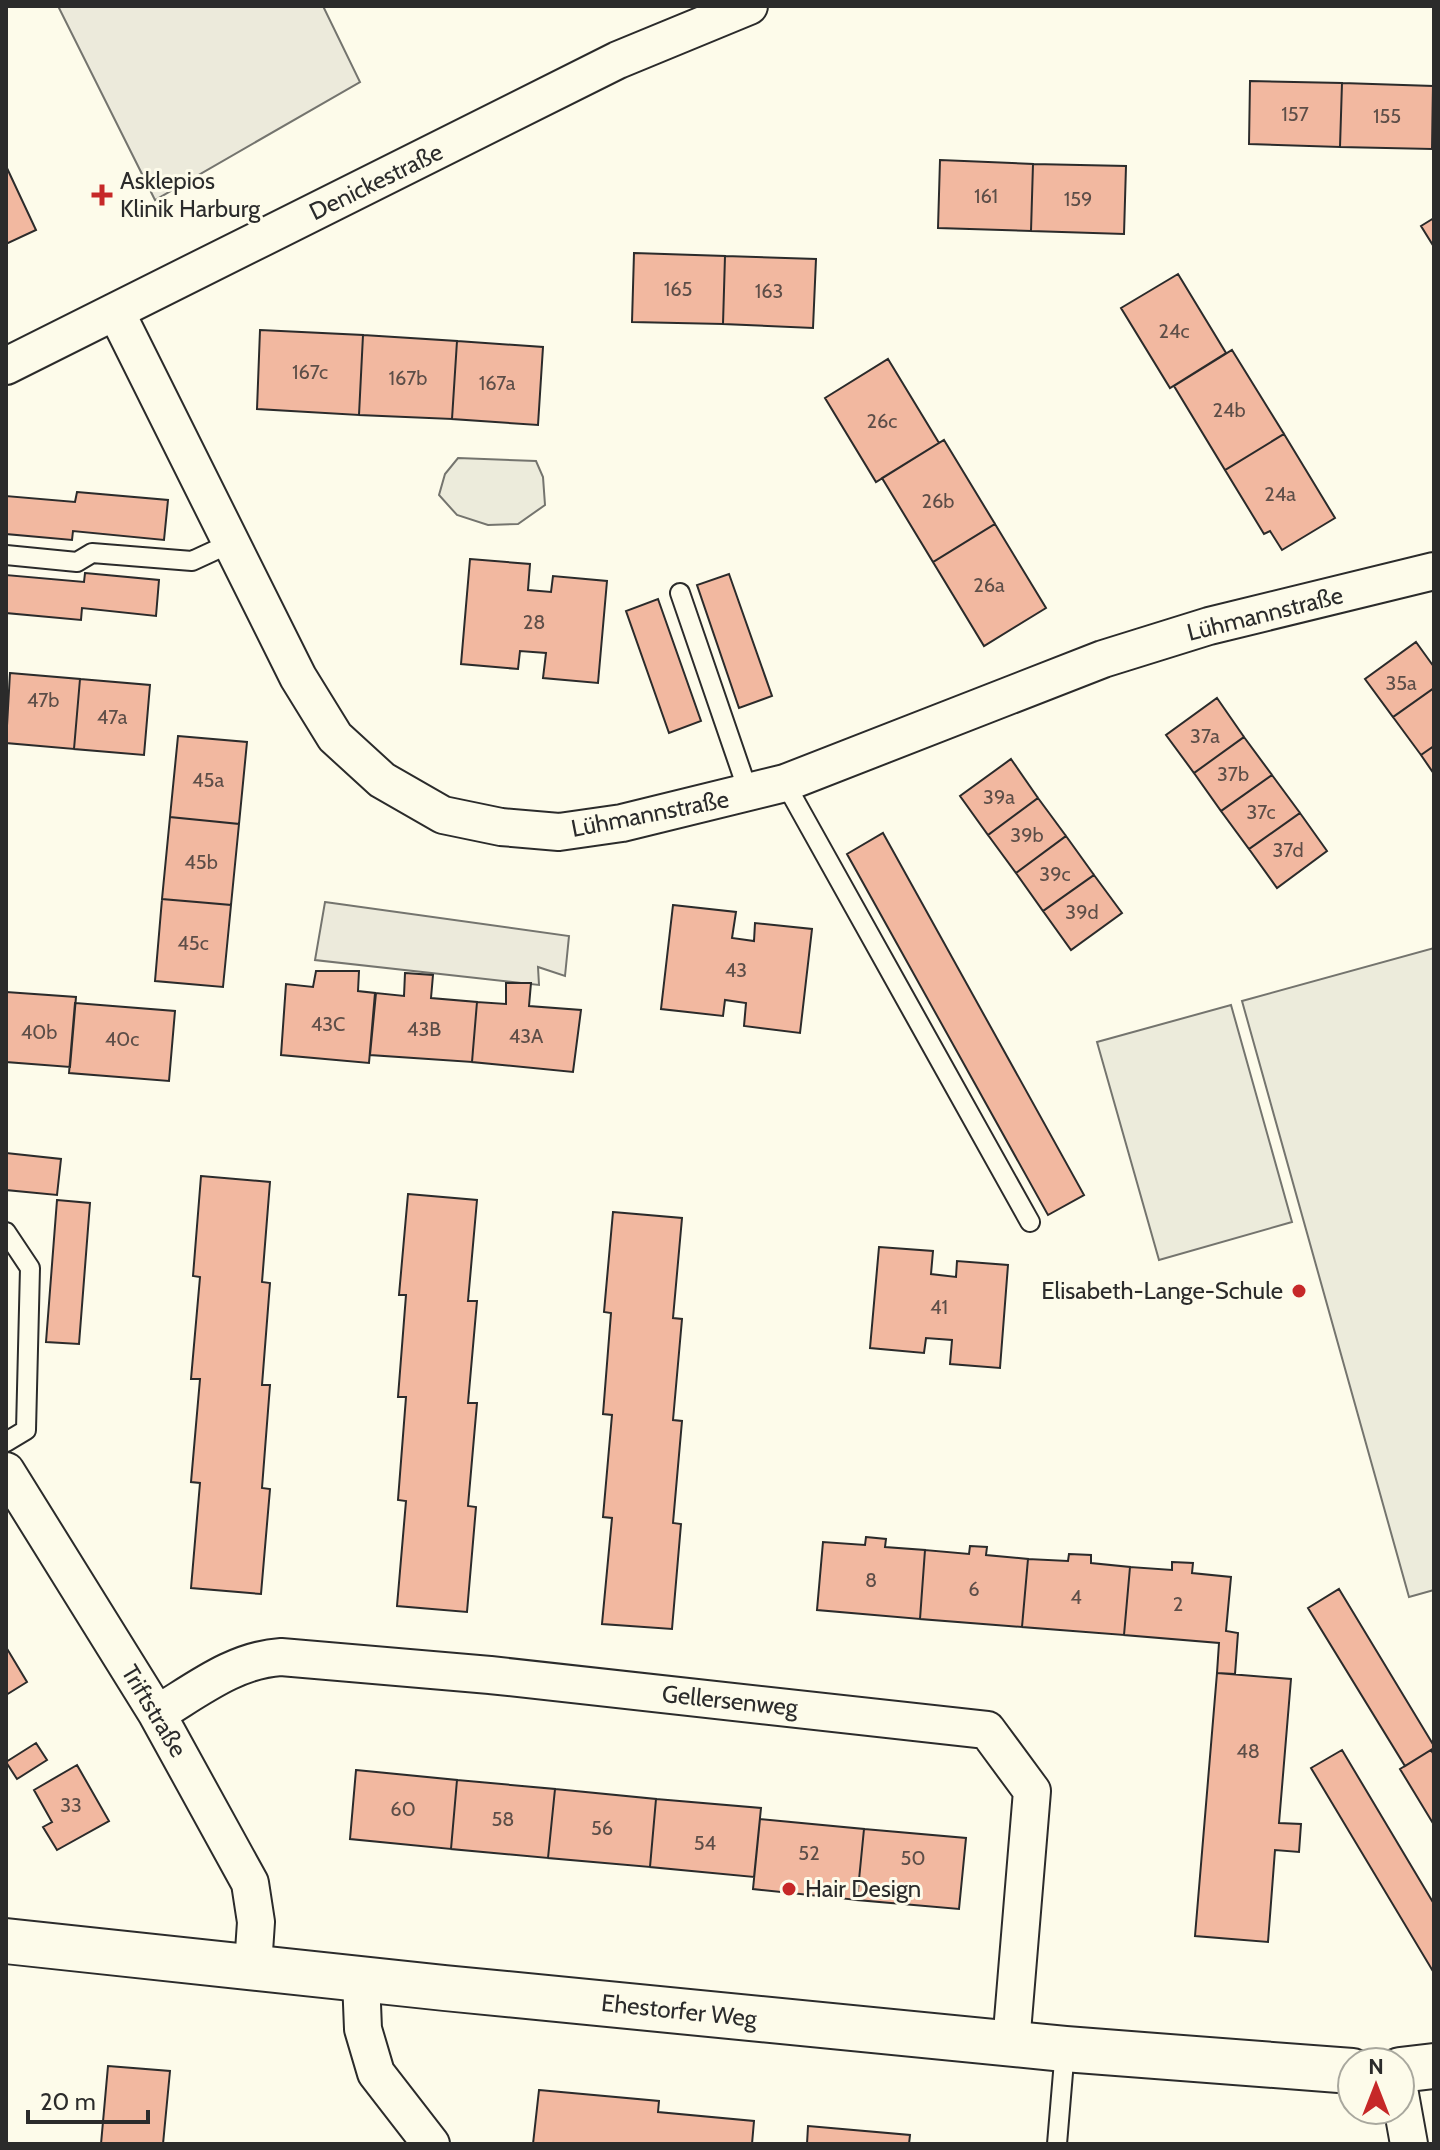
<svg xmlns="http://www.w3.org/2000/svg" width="1440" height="2150" font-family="Cabin,sans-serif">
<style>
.green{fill:#ecebdb;stroke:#74746e;stroke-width:2}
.parking{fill:#eceadb;stroke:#74746e;stroke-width:2}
.building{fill:#f2b8a0;stroke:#2b2b2b;stroke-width:2}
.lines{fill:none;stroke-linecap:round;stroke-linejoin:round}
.service-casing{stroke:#2b2b2b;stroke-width:22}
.minor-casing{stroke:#2b2b2b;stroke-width:40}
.secondary-casing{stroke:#2b2b2b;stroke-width:48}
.service{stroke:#fdfbea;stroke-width:18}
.minor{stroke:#fdfbea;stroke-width:36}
.secondary{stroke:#fdfbea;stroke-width:44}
.poi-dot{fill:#c62828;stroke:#fdfbea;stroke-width:3}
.labels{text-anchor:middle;stroke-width:6;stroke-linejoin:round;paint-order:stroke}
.number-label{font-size:20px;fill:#5d4e48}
.poi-label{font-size:24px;fill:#2b2b2b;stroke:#fdfbea;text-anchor:start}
.street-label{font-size:24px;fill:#2b2b2b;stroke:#fdfbea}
</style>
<rect width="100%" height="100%" fill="#fdfbea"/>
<path class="green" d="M 458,458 L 536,461 L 543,477 L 545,505 L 518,524 L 488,525 L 457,515 L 439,495 L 445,474 Z
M 1434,948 L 1434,1590 L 1409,1597 L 1242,1001 Z
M 1231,1005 L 1292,1222 L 1159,1260 L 1097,1042 Z"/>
<path class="parking" d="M 58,6 L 323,6 L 360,82 L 155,200 Z
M 325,902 L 569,936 L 565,976 L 538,967 L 539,985 L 315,960 Z"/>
<path class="building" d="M 1250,81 L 1342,83 L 1340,147 L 1249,144 Z
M 1342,83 L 1433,86 L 1432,149 L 1340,147 Z
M 940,160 L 1033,164 L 1031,231 L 938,228 Z
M 1033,164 L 1126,166 L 1124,234 L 1031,231 Z
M 6,166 L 36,230 L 6,244 Z
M 1434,218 L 1434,247 L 1421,226 Z
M 634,253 L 725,256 L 723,324 L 632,322 Z
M 725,256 L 816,259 L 813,328 L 723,324 Z
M 1178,274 L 1226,353 L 1170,388 L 1121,308 Z
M 260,330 L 363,335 L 359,415 L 257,409 Z
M 363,335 L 457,341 L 452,419 L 359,415 Z
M 457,341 L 543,347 L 538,425 L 452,419 Z
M 1232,350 L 1284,434 L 1225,470 L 1174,386 Z
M 888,359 L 939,443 L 876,482 L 825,398 Z
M 1284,434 L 1335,518 L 1282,550 L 1270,531 L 1264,534 L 1225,470 Z
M 944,440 L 995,524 L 933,562 L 882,478 Z
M 77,492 L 168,500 L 164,540 L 73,531 L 72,540 L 6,534 L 6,496 L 75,502 Z
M 995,524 L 1046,608 L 984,646 L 933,562 Z
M 470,559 L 530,564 L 528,590 L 551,592 L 553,576 L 607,581 L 598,683 L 543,678 L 546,653 L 520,651 L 518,669 L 461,664 Z
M 85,573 L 159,580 L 156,616 L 82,608 L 81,620 L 6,613 L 6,575 L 84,582 Z
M 729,574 L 772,696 L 739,708 L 697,585 Z
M 658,599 L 701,721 L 669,733 L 626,611 Z
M 1416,642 L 1434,667 L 1434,688 L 1393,717 L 1365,679 Z
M 10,673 L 80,679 L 74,749 L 6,743 Z
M 80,679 L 150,685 L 144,755 L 74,749 Z
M 1434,688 L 1434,746 L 1421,755 L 1393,717 Z
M 1217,698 L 1244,737 L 1194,773 L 1166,735 Z
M 178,736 L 247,742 L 239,824 L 170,817 Z
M 1244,737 L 1272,775 L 1221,811 L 1194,773 Z
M 1434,746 L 1434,774 L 1421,755 Z
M 1011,759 L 1038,798 L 988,835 L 960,796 Z
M 1272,775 L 1300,813 L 1249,849 L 1221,811 Z
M 1038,798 L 1066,836 L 1016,873 L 988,835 Z
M 1300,813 L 1327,851 L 1277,888 L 1249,849 Z
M 170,817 L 239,824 L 231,905 L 162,899 Z
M 883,833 L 1084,1195 L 1048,1215 L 847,854 Z
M 1066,836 L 1094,875 L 1043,911 L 1016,873 Z
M 1094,875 L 1122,913 L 1071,950 L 1043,911 Z
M 162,899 L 231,905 L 223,987 L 155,981 Z
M 673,905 L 736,912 L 732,938 L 754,941 L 755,923 L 812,929 L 800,1033 L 744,1026 L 746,1003 L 725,1000 L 723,1016 L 661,1009 Z
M 316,971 L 359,971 L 358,991 L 375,993 L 369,1063 L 281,1055 L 286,984 L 313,987 Z
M 405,973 L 433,975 L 431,998 L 477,1002 L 472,1062 L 370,1055 L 376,993 L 404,996 Z
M 506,983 L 531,983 L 529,1006 L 581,1010 L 573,1072 L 472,1062 L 477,1002 L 506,1004 Z
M 6,992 L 76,997 L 70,1067 L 6,1062 Z
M 75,1003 L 175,1011 L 169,1081 L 69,1073 Z
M 6,1153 L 61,1159 L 57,1195 L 6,1190 Z
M 201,1176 L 270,1182 L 262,1282 L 270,1283 L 262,1385 L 270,1385 L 262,1488 L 270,1489 L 261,1594 L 191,1588 L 200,1483 L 191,1482 L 200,1379 L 191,1379 L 200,1277 L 193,1276 Z
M 408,1194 L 477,1200 L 468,1301 L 477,1301 L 468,1403 L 477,1403 L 468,1506 L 476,1507 L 467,1612 L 397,1606 L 406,1501 L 398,1500 L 406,1397 L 398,1397 L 406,1295 L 399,1295 Z
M 57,1200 L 90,1203 L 79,1344 L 46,1342 Z
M 613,1212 L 682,1218 L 673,1318 L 682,1319 L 673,1420 L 682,1421 L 673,1523 L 681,1524 L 672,1629 L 602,1624 L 612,1518 L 603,1517 L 612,1415 L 603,1414 L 611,1313 L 604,1312 Z
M 879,1247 L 933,1251 L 931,1274 L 956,1277 L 957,1261 L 1008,1265 L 1000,1368 L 950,1364 L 952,1340 L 926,1338 L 924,1353 L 870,1348 Z
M 866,1537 L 886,1539 L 885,1547 L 925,1550 L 920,1619 L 817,1610 L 823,1542 L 865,1545 Z
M 970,1546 L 987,1547 L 986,1555 L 1028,1559 L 1022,1627 L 920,1619 L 925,1550 L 969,1554 Z
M 1069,1554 L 1091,1555 L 1091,1563 L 1130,1567 L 1124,1635 L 1022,1627 L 1028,1559 L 1068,1561 Z
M 1172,1562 L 1193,1563 L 1192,1573 L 1231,1577 L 1226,1631 L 1238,1633 L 1235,1674 L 1217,1673 L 1219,1643 L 1124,1635 L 1130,1567 L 1172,1570 Z
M 1339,1589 L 1434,1746 L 1434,1748 L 1405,1766 L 1308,1608 Z
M 6,1647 L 27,1682 L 6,1695 Z
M 1217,1673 L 1291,1679 L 1279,1823 L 1301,1824 L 1299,1852 L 1275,1850 L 1268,1942 L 1195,1936 Z
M 36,1743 L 47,1760 L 17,1779 L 6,1762 Z
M 1342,1750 L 1434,1904 L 1434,1973 L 1311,1768 Z
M 1431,1750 L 1434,1755 L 1434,1825 L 1400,1769 Z
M 77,1765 L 109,1821 L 57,1850 L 43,1827 L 52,1822 L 34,1790 Z
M 356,1770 L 457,1780 L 451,1849 L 350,1839 Z
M 457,1780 L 555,1789 L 548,1858 L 451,1849 Z
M 555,1789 L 656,1799 L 650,1867 L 548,1858 Z
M 656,1799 L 761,1808 L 754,1877 L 650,1867 Z
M 760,1819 L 864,1829 L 857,1900 L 753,1889 Z
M 864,1829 L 966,1838 L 959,1909 L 857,1900 Z
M 108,2066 L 170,2071 L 163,2144 L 101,2144 Z
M 539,2090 L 659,2101 L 658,2112 L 754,2121 L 752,2144 L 533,2144 Z
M 808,2126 L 910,2135 L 909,2144 L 807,2144 Z"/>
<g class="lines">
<defs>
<path id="service" d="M 6,555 L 77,562 L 92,553 L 192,561 L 231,543
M 680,593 L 749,794
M 785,783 L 1030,1222
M 6,1232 L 30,1268 L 26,1430 L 6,1442
M 1057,2144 L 1065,2049"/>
<path id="minor" d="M 116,312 L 298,677 L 335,737 L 382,780 L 443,815 L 501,827 L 559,832 L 622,823 L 785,783 L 1103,659 L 1209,626 L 1434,571
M 6,366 L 618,60 L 749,6
M 6,1471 L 157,1714 L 250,1883 L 256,1922 L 253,1966
M 157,1714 C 197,1690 234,1660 281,1657 L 490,1675 L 987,1730 L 1032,1791 L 1011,2044
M 361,1979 L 363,2029 L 376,2073 L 431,2144
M 1400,2094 L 1409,2144"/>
<path id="secondary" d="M 6,1941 L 445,1988 L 1065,2049 L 1352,2071
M 1400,2070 L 1434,2066"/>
</defs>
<use href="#service" class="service-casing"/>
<use href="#minor" class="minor-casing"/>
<use href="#secondary" class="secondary-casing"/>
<use href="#service" class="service"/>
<use href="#minor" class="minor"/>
<use href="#secondary" class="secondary"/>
</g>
<g class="poi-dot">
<path d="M98 183h8v8h8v8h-8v8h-8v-8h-8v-8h8z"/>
<circle cx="1299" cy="1291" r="8"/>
<circle cx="789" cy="1889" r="8"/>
</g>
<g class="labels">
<g class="number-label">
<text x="1295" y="121">157</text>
<text x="1387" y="123">155</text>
<text x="986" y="203">161</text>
<text x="1078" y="206">159</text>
<text x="678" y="296">165</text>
<text x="769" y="298">163</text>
<text x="1174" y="338">24c</text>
<text x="310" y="379">167c</text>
<text x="408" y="385">167b</text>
<text x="497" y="390">167a</text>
<text x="1229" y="417">24b</text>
<text x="882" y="428">26c</text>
<text x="1280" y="501">24a</text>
<text x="938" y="508">26b</text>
<text x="989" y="592">26a</text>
<text x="534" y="629">28</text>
<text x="1401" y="690">35a</text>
<text x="43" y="707">47b</text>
<text x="112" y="724">47a</text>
<text x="1205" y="743">37a</text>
<text x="1233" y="781">37b</text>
<text x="208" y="787">45a</text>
<text x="999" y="804">39a</text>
<text x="1261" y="819">37c</text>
<text x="1027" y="842">39b</text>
<text x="1288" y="857">37d</text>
<text x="201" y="869">45b</text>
<text x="1055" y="881">39c</text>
<text x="1082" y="919">39d</text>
<text x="193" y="950">45c</text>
<text x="736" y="977">43</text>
<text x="328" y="1031">43C</text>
<text x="424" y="1036">43B</text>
<text x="39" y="1039">40b</text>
<text x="526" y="1043">43A</text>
<text x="122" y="1046">40c</text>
<text x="939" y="1314">41</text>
<text x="871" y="1587">8</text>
<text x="974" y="1596">6</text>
<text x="1076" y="1604">4</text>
<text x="1178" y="1611">2</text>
<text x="1248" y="1758">48</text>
<text x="71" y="1812">33</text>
<text x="403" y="1816">60</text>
<text x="503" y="1826">58</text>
<text x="602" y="1835">56</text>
<text x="705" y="1850">54</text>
<text x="809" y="1860">52</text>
<text x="913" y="1865">50</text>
</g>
<g class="poi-label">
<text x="120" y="189">Asklepios<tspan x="120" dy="28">Klinik Harburg</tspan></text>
<text x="1283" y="1299" text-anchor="end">Elisabeth-Lange-Schule</text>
<text x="805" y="1897">Hair Design</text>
</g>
<g class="street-label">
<text transform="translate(376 182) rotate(-26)" y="8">Denickestraße</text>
<text transform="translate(1265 614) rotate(-14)" y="8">Lühmannstraße</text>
<text transform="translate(650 814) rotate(-11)" y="8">Lühmannstraße</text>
<text transform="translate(730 1701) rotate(6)" y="8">Gellersenweg</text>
<text transform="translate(154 1711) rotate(59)" y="8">Triftstraße</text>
<text transform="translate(679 2011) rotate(6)" y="8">Ehestorfer Weg</text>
</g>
</g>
<rect width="1440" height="2150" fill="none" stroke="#2b2b2b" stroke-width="16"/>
<g transform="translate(1376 2086)"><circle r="38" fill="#fdfbea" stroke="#a9a89e" stroke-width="2"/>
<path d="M0-6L14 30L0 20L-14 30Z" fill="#c62828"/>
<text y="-12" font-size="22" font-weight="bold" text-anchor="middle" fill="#2b2b2b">N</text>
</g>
<path d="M28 2110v12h120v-12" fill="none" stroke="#2b2b2b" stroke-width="4"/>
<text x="40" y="2110" font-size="24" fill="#2b2b2b" stroke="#fdfbea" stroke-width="6" paint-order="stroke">20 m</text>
</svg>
